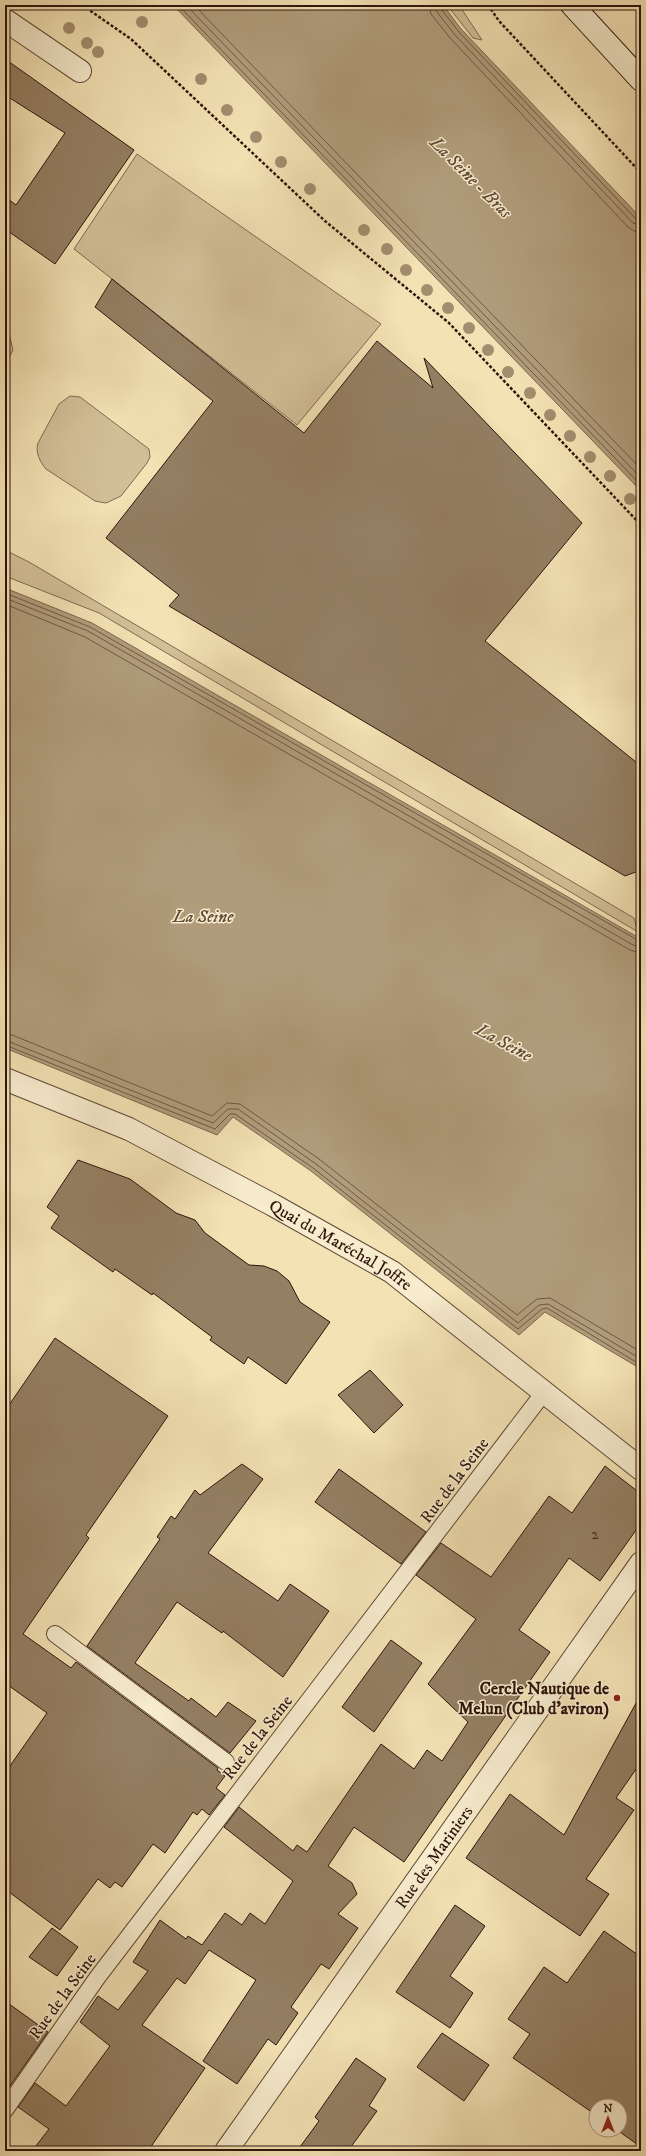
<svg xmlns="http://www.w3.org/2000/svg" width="646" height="2156" font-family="'IM FELL DW Pica',serif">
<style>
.green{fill:#d2bf97;stroke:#806a51}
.water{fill:#b09c7b;stroke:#7c664e}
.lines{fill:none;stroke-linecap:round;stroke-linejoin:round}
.shore{stroke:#6f5843;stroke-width:1}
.building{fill:#947f63;stroke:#2e140b}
.lane-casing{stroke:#5f4835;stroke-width:18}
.street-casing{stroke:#5f4835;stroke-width:24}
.secondary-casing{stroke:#2e140b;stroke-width:24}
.path{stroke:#2e140b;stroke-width:2.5;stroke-dasharray:3 2;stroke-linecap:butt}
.lane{stroke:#f7ecce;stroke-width:16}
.street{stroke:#f7ecce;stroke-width:22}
.secondary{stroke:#f7ecce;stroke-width:22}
.tree{fill:#a28d6e}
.poi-dot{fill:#8f2418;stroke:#f7ecce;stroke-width:1.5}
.labels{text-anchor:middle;stroke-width:3;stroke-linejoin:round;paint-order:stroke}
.number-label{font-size:15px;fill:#482f21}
.street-label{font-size:17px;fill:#2e140b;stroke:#f7ecce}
.poi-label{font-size:17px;font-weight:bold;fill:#2e140b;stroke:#f7ecce;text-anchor:end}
.water-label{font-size:18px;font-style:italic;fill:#624a38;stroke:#f7ecce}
</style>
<rect width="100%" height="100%" fill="#f3e2b4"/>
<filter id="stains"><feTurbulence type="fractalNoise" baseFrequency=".005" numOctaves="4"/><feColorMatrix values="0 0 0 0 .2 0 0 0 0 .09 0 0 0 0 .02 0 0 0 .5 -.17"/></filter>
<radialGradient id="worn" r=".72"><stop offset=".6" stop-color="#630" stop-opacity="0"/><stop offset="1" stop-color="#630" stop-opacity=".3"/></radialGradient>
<path class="green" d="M 447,5 L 459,5 L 482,40 L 473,38 Z
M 137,154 L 381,324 L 297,425 L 74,249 Z
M 5,316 L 13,350 L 5,365 Z
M 70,396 L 80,397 L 149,449 L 150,457 L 147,463 L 121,496 L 106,503 L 95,501 L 46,469 C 40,462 35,452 38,443 L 59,404 Z
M 5,550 L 29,562 L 634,918 L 638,932 L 99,613 L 5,576 Z"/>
<path class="water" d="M 173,5 L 443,5 L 461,29 L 641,218 L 641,491 Z
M 5,588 L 92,623 L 641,939 L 641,1369 L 545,1312 L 519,1335 L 311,1171 L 233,1117 L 217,1135 L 5,1048 Z"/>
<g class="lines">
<path class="shore" d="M 178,5 L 641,485
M 186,5 L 641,478
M 194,5 L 641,469
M 429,5 L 431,14 L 451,39 L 628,227 L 634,231 L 641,232
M 435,5 L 437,12 L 455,35 L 633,223 L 641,226
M 440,5 L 441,9 L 459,32 L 636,219 L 641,221
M 5,593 L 90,627 L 641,942
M 5,598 L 88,631 L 633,945 L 641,947
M 5,604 L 85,637 L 630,950 L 641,953
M 5,1034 L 12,1035 L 212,1116 L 227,1103 L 240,1104 L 319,1159 L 517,1315 L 537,1299 L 550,1298 L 641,1352
M 5,1040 L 213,1123 L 228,1109 L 238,1109 L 316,1164 L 518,1323 L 539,1305 L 548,1304 L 641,1359
M 5,1045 L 215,1129 L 230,1114 L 235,1114 L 313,1168 L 518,1329 L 542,1309 L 547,1308 L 641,1365"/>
</g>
<path class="building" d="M 5,59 L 134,150 L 55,264 L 5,229 L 5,197 L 16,205 L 65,133 L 5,95 Z
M 112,279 L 304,433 L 377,341 L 433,388 L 424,358 L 582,523 L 485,641 L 641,766 L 641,870 L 625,876 L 169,606 L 179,595 L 106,538 L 213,401 L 95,307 Z
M 78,1160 L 130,1179 L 176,1213 L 195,1220 L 205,1233 L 249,1265 L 264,1266 L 277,1271 L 289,1281 L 300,1302 L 330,1322 L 286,1384 L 248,1357 L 244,1364 L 210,1340 L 212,1337 L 153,1293 L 152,1295 L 115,1269 L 113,1272 L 51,1228 L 59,1216 L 47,1207 Z
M 55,1338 L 168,1416 L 86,1535 L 89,1538 L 23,1634 L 71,1668 L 76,1662 L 218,1768 L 217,1770 L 225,1776 L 216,1788 L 225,1795 L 209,1815 L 202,1809 L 197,1815 L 193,1812 L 165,1853 L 153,1844 L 122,1887 L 115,1882 L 110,1888 L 98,1879 L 60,1930 L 5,1889 L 5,1773 L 47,1713 L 5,1683 L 5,1411 Z
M 370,1370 L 403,1405 L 374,1433 L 338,1395 Z
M 242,1464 L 263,1479 L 208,1553 L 278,1601 L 290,1584 L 329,1611 L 283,1677 L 223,1631 L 222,1633 L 177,1602 L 135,1663 L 189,1701 L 191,1698 L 216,1717 L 228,1702 L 256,1721 L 230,1753 L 87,1646 L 160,1539 L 157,1537 L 171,1516 L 175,1519 L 195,1490 L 200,1495 Z
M 605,1466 L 641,1494 L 641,1523 L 600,1581 L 569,1558 L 519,1630 L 550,1652 L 404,1862 L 354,1827 L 328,1866 L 352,1883 L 357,1894 L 338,1914 L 358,1928 L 329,1969 L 321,1964 L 291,2007 L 298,2013 L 276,2045 L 268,2039 L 237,2084 L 203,2061 L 256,1980 L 209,1950 L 185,1984 L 177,1978 L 142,2025 L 205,2068 L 148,2151 L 32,2151 L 49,2129 L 18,2107 L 35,2083 L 66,2106 L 110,2046 L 80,2022 L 98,1996 L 118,2010 L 148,1971 L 133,1962 L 160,1920 L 186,1939 L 188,1936 L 202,1945 L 225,1913 L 242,1925 L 250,1913 L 265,1924 L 293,1881 L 224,1827 L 239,1807 L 293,1851 L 297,1845 L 307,1852 L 381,1744 L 414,1769 L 427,1750 L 442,1761 L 468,1722 L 428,1684 L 476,1619 L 416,1575 L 441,1543 L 491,1577 L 549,1496 L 572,1513 Z
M 339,1469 L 426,1532 L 401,1564 L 315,1502 Z
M 391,1640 L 422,1663 L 374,1732 L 342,1707 Z
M 641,1694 L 641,1762 L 616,1798 L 634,1810 L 586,1879 L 609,1894 L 580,1936 L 466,1858 L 510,1794 L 564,1835 Z
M 455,1905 L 485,1926 L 450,1976 L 473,1993 L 450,2028 L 396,1992 Z
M 52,1928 L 78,1947 L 57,1976 L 29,1957 Z
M 604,1931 L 641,1957 L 641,2147 L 617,2130 L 620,2130 L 620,2106 L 596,2106 L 596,2115 L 513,2058 L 530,2034 L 508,2019 L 544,1967 L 567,1983 Z
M 5,2001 L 48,2032 L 5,2093 Z
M 442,2033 L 489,2065 L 464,2101 L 417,2067 Z
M 356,2058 L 386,2079 L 369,2106 L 377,2111 L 348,2151 L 297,2151 L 319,2121 L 315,2117 Z"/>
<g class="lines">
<defs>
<path id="lane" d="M 55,1634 L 226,1762
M 5,2110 L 97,1978 L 545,1391"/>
<g id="street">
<path d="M 5,20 L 80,71"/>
<path id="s1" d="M 5,1079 L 129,1129 L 273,1205 L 392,1272 L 641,1469"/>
<path id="s2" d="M 226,2151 L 641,1563"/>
</g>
<path id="secondary" d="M 572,5 L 641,80"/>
</defs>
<use href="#lane" class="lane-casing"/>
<use href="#street" class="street-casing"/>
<use href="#secondary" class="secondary-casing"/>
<path class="path" d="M 82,5 L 131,39 L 325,221 L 449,323 L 641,525
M 488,5 L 499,21 L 641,173"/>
<use href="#lane" class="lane"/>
<use href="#street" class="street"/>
<use href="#secondary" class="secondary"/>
</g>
<g class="tree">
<circle cx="142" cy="22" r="6"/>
<circle cx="69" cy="28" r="6"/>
<circle cx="87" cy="43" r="6"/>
<circle cx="98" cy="52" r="6"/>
<circle cx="201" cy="79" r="6"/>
<circle cx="227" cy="110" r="6"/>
<circle cx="256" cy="137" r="6"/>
<circle cx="281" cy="162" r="6"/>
<circle cx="310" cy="189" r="6"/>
<circle cx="364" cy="230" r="6"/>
<circle cx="387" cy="249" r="6"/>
<circle cx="406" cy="270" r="6"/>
<circle cx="427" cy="290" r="6"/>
<circle cx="448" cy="308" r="6"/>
<circle cx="469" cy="328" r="6"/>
<circle cx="488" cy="350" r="6"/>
<circle cx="508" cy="372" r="6"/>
<circle cx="530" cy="393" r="6"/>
<circle cx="550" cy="415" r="6"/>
<circle cx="570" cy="436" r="6"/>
<circle cx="590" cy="457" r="6"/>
<circle cx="610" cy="476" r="6"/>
<circle cx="630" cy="499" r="6"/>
</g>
<circle class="poi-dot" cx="617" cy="1698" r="4"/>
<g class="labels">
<g class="number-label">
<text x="595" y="1539">2</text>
</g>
<g class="street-label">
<text dy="6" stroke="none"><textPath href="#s1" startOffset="375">Quai du Maréchal Joffre</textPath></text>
<text transform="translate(454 1480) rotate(-53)" y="6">Rue de la Seine</text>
<text transform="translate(257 1737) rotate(-52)" y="6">Rue de la Seine</text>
<text dy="6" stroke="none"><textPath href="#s2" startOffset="360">Rue des Mariniers</textPath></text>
<text transform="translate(62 1996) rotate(-54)" y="6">Rue de la Seine</text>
</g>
<g class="poi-label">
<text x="609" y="1694">Cercle Nautique de<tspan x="609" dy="20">Melun (Club d'aviron)</tspan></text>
</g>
<g class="water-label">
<text transform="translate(471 177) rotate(45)" y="6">La Seine - Bras</text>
<text x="203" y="922">La Seine</text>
<text transform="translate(504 1042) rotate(28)" y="6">La Seine</text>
</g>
</g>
<rect width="646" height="2156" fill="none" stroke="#f3e2b4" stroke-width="20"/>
<rect x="6" y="6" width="634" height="2144" fill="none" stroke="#2e140b" stroke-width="2"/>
<rect x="10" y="10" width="626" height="2136" fill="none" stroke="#2e140b"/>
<g transform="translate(608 2118)"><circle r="19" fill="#f7ecce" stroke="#a79680"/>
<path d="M0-3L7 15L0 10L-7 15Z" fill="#8f2418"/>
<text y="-6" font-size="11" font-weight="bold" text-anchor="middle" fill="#2e140b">N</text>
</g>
<rect width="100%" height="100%" filter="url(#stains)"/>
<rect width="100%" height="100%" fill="url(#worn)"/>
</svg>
